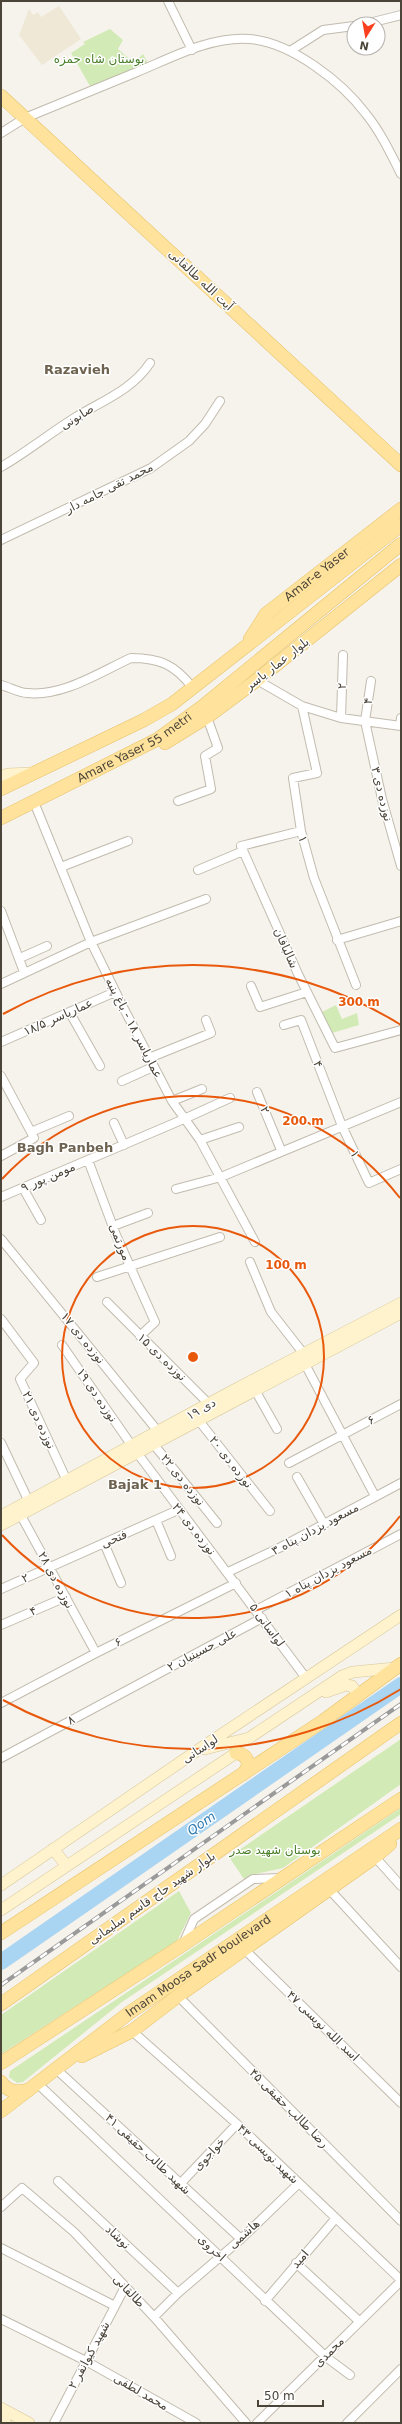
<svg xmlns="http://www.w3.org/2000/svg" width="402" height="2424" font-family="'DejaVu Sans','Noto Sans Arabic',sans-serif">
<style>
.education{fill:#efe8d6}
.green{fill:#d2eab5}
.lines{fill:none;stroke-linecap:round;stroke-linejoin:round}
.river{stroke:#a9d4f2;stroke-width:16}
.street-casing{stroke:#c2bbae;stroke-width:10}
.secondary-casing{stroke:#d6c79b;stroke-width:12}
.primary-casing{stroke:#e6c16a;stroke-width:14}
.street{stroke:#fff;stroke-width:8}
.secondary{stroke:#fff3cd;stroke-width:11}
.primary{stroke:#ffe39c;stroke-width:13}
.rail-casing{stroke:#9a9a9a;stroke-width:4}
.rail{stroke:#fff;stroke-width:2.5;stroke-dasharray:8;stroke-linecap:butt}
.ring{fill:none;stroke:#e8590c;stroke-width:2}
.labels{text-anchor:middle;stroke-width:3;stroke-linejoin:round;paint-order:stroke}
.park-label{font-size:12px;fill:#4a7f2a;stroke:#fff}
.street-label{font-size:12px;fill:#4b4439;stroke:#fff}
.neighbourhood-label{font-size:13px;font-weight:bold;fill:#6e6250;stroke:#fff}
.water-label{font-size:13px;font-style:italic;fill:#2e7ab2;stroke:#fff}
.centre{fill:#e8590c;stroke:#fff;stroke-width:2}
.ring-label{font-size:12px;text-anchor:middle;font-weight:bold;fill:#e8590c;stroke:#fff;stroke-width:3;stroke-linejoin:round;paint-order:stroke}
</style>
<rect width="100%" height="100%" fill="#f6f3ec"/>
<path class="education" d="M 59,6 L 81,39 L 42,65 L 19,35 L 29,9 L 33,15 L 38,12 L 41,17 Z"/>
<path class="green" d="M 110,29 L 123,40 L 118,49 L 134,63 L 143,54 L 149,65 L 90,86 L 71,53 L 85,44 L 83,42 Z
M 336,1005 L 342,1019 L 357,1013 L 359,1025 L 332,1033 L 322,1012 Z
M 401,1739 L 401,1784 L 283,1868 L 251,1875 L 244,1879 L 229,1857 Z
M 401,1808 L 401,1814 L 122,2002 L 23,2082 L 17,2083 L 9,2077 L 10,2071 Z
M 179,1891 L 191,1913 L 177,1941 L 1,2054 L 1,2015 Z"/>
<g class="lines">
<path class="river" d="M 1,1962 L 401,1685"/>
<defs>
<path id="street" d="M 168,1 L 192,50
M 365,24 L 401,15
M 290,51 L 323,30 L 354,26
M 1,133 L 25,118 C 62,103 100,87 137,72 C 171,58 211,36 249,39 C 291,42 342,82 366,114 C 380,131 391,154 401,174
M 1,467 C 27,452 50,433 76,417 C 102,401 132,390 150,363
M 1,540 L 151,468 L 189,441 L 205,424 L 220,401
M 257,680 L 302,706 L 341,718 L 401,726
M 371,681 L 365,721 L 382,799 L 401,866
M 1,685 C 9,687 19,693 27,693 C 63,697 100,672 131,658 C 160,658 175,665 192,687
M 302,706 L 317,773 L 293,778 L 301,831 L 314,878 L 356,985
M 341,718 L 343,655
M 400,726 L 401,718
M 178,801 L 211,789 L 205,756 L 218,748 L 207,717
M 34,802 L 91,942 L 122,1005 L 172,1101 L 200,1140 L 255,1242
M 301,831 L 241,846 L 298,974 L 335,1048 L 401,1030
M 61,867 L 128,841
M 198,870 L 243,851
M 1,911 L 24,972
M 337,940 L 401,921
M 20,958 L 47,946
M 1,984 L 91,942 L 206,899
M 251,986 L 260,1007 L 307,992
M 70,1013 L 100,1066
M 284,1025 L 301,1020 L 342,1126 L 369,1183 L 401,1169
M 1,1042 L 115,992
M 149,1058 L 211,1033 L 206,1020
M 1,1076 L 31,1132
M 122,1081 L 153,1067
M 257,1092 L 281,1150
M 172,1101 L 202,1089
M 114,1123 L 124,1145
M 200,1140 L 239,1127
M 1,1156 L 34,1138 L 31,1132 L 69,1116
M 88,1160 L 116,1235 L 155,1322 L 140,1336
M 23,1188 L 41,1220
M 176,1189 L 221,1177 L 401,1102
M 1,1197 L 184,1119 L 230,1098
M 113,1226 L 148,1213
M 1,1239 L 161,1435
M 250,1262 L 271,1312 L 307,1358
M 97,1277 L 220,1237
M 107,1302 L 211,1406
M 1,1319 L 34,1363 L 20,1379 L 67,1481
M 62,1345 L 132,1446 L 306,1678
M 305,1364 L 375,1496
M 255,1390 L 277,1429
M 196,1417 L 270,1511
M 151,1441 L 217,1523
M 1,1443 L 31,1506
M 289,1463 L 401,1404
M 297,1477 L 324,1524
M 18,1510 L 96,1653
M 156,1520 L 171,1556
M 104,1543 L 121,1583
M 228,1572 L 279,1548 L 401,1483
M 1,1589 L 178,1510
M 256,1610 L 401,1534
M 1,1625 L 66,1597
M 1,1703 L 96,1653 L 236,1583
M 1,1758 L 262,1618
M 375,1857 L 401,1886
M 329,1889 L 401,1967
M 183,1944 L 194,1919 L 253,1879 L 281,1878
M 244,1949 L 401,2103
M 178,1996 L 401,2221
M 132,2031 L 237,2124 L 401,2280
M 56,2069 L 241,2239
M 37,2083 L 326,2357 L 350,2375
M 58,2181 L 178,2293
M 180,2184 L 237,2124
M 1,2207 L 22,2188 L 74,2232 L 154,2317 L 246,2423
M 1,2248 L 115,2306
M 296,2263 L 359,2321
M 265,2301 L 336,2218
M 154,2317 L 178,2293 L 241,2239 L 299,2183
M 1,2319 L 86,2361 L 196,2423
M 54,2423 L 125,2287
M 257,2423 L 401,2281
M 347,2423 L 401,2369"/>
<path id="secondary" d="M 1,776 L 8,774 L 32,773
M 1,1516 L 230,1392 L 401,1303
M 1,1525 L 401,1313
M 326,1692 L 346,1685 L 352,1686 L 358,1695
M 205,1749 L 249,1738 L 342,1676 L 353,1672 L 395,1668
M 53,1849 L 67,1866
M 1,1885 L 198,1750 L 401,1615
M 1,1910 L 236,1753
M 1,2408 L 29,2423
M 1,2420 L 6,2423"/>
<g id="primary">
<path d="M 1,96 L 401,465"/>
<path id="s1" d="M 250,639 L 266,614 L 401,509"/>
<path d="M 165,743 L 207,717 L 257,680 L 401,565"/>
<path d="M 1,789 L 144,720 L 172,704 L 401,525"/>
<path id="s2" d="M 1,818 L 158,739 L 202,707 L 401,544"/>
<path d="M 236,1753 C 248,1754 252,1766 243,1774"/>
<path d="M 1,1933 L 323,1721 L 401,1664"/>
<path d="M 1,2004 L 401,1723"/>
<path d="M 82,2056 L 132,2031 L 178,1996 L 375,1857 L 390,1844"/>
<path d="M 1,2063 L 181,1946 L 401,1799"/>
<path d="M 1,2082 C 8,2092 17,2093 28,2090"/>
<path id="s3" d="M 1,2111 L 129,2013 L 401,1829"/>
</g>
</defs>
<use href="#street" class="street-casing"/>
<use href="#secondary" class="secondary-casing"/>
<use href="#primary" class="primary-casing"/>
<use href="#street" class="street"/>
<use href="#secondary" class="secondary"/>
<use href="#primary" class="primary"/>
<defs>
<path id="rail" d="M 1,1985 L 401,1704"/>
</defs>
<use href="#rail" class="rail-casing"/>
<use href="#rail" class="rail"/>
</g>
<g class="ring">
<circle cx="193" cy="1357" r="131"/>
<path d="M400 1516A261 261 0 0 1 2 1535M2 1179A261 261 0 0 1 400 1198"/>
<path d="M401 1689A392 392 0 0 1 3 1700M3 1014A392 392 0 0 1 401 1025"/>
</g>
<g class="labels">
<g class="park-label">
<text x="99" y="63">بوستان شاه حمزه</text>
<text x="275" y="1854">بوستان شهید صدر</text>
</g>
<g class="street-label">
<text transform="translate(201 280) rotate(43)" y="4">آیت الله طالقانی</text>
<text transform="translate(77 417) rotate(-32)" y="4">صابونی</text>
<text transform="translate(109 488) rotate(-27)" y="4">محمد تقی جامه دار</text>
<text dy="4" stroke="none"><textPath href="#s1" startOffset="94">Amar-e Yaser</textPath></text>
<text transform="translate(277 664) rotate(-38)" y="4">بلوار عمار یاسر</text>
<text transform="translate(342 686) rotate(-87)" y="4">۲</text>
<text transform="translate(368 701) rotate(-82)" y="4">۴</text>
<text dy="4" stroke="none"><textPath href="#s2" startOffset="151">Amare Yaser 55 metri</textPath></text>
<text transform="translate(382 794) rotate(76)" y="4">نوزده دی ۳</text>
<text transform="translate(303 839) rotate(75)" y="4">۱</text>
<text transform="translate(286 948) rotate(66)" y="4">شالبافان</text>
<text transform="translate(58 1017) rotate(-24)" y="4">عماریاسر ۱۸/۵</text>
<text transform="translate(134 1028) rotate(63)" y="4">عماریاسر ۱۸ - باغ پنبه</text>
<text transform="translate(318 1064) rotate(69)" y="4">۴</text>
<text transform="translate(265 1110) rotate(67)" y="4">۲</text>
<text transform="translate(355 1154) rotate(65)" y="4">۱</text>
<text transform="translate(48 1177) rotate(-23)" y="4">مومن پور ۹</text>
<text transform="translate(120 1242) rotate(68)" y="4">مورتمی</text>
<text transform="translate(83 1338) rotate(51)" y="4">نوزده دی ۱۷</text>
<text transform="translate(162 1357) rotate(44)" y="4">نوزده دی ۱۵</text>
<text transform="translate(97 1395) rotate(56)" y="4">نوزده دی ۱۹</text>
<text transform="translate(201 1409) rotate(-29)" y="4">۱۹ دی</text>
<text transform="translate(39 1420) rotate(65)" y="4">نوزده دی ۲۱</text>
<text transform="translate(371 1420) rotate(-29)" y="4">۶</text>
<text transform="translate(231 1462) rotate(52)" y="4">نوزده دی ۲۰</text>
<text transform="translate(183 1480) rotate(51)" y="4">نوزده دی ۲۲</text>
<text transform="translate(194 1529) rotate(52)" y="4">نوزده دی ۲۴</text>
<text transform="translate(315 1529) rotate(-28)" y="4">۳ مسعود یزدان پناه</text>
<text transform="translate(114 1539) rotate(-24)" y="4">فتحی</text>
<text transform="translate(328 1572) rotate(-28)" y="4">۱ مسعود یزدان پناه</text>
<text transform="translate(25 1578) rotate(-24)" y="4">۲</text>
<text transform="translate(56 1580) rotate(62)" y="4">نوزده دی ۲۸</text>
<text transform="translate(33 1611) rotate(-24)" y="4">۴</text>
<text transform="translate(267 1625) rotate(54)" y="4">لواسانی ۵</text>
<text transform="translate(118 1642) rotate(-26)" y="4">۶</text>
<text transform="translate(202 1650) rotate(-28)" y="4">۲ علی حسینیان</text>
<text transform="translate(71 1720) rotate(-28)" y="4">۸</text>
<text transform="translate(200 1749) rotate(-34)" y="4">لواسانی</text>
<text transform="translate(152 1898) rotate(-35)" y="4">بلوار شهید حاج قاسم سلیمانی</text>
<text dy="4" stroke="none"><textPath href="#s3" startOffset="245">Imam Moosa Sadr boulevard</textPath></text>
<text transform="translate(323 2026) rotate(44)" y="4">۴۷ اسد الله نویسی</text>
<text transform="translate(289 2108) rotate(45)" y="4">۴۵ رضا طالب حقیقی</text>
<text transform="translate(148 2154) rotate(43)" y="4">۴۱ شهید طالب حقیقی</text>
<text transform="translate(209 2154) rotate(-47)" y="4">خواجوی</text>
<text transform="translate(268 2154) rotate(44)" y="4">۴۳ شهید نویسی</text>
<text transform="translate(244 2234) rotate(-42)" y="4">هاشمی</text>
<text transform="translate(118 2237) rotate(43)" y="4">نوشاد</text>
<text transform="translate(212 2248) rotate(43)" y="4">اخروی</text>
<text transform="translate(300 2259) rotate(-49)" y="4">امید</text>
<text transform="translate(129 2291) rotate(46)" y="4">طالقانی</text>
<text transform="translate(329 2352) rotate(-45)" y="4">محمدی</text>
<text transform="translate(89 2355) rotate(-62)" y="4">شهید کیوانفر ۲</text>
<text transform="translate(141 2392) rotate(30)" y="4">محمد لطفی</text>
</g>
<g class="neighbourhood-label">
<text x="77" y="374">Razavieh</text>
<text x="65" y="1152">Bagh Panbeh</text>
<text x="135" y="1489">Bajak 1</text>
</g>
<g class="water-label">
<text transform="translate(201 1823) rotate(-35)" y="5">Qom</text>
</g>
</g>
<circle cx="193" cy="1357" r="6" class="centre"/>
<g class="ring-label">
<text x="359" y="1006">300 m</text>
<text x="303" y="1125">200 m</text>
<text x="286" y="1269">100 m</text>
</g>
<rect width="402" height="2424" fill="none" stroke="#4b4439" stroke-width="4"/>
<g transform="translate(366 36) rotate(191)"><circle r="19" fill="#ffffff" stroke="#b7b4b0"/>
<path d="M0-3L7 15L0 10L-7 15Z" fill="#fc3f1d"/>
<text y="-6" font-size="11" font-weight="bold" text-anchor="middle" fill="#4b4439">N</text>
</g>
<path d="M258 2400v6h65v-6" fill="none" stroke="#4b4439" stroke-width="2"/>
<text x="264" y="2400" font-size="12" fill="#4b4439" stroke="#ffffff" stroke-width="3" paint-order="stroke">50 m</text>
</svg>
